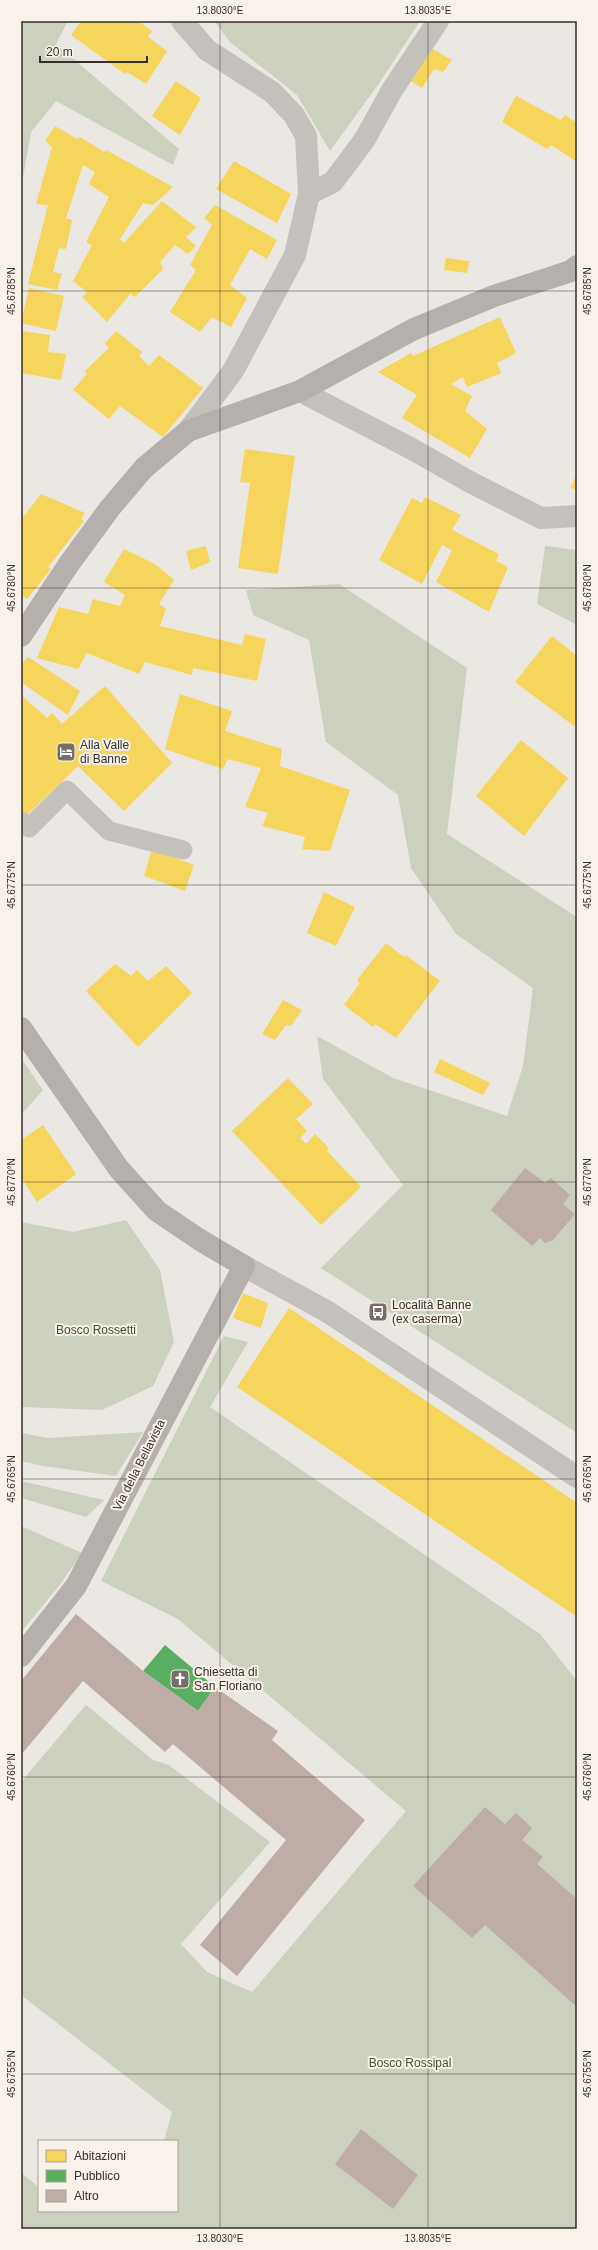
<svg xmlns="http://www.w3.org/2000/svg" width="598" height="2250" font-family="Arial,sans-serif">
<style>
.green{fill:#ccd0be}
.homes{fill:#f6d55c}
.public{fill:#5aae61}
.building{fill:#bdada6}
.lines{fill:none;stroke-linecap:round;stroke-linejoin:round}
.lane{stroke:#c4c0bb;stroke-width:19}
.street{stroke:#c4c0bb;stroke-width:22}
.secondary{stroke:#b5b0ac;stroke-width:22}
.ticks{fill:none;stroke:#352e2a;stroke-width:1;stroke-opacity:0.45}
.labels{text-anchor:middle;stroke-width:4;stroke-linejoin:round;paint-order:stroke}
.poi-label{font-size:12px;fill:#352e2a;stroke:#f8f2ea;text-anchor:start}
.park-label{font-size:12px;fill:#435030;stroke:#f8f2ea}
.street-label{font-size:12px;fill:#352e2a;stroke:#f8f2ea}
.neatline{fill:none;stroke:#352e2a;stroke-width:1.5}
.ticks-label{font-size:10px;text-anchor:middle;fill:#352e2a}
</style>
<rect width="100%" height="100%" fill="#ebe7e2"/>
<path class="green" d="M 21,21 L 68,21 L 56,44 L 179,149 L 173,165 L 56,101 L 31,132 L 21,189 Z
M 214,21 L 420,21 L 380,82 L 330,151 L 297,95 L 230,42 Z
M 545,546 L 577,550 L 577,625 L 537,604 Z
M 339,584 L 467,668 L 447,834 L 577,917 L 577,1433 L 321,1268 L 403,1185 L 323,1079 L 317,1036 L 393,1078 L 507,1116 L 523,1066 L 533,988 L 456,934 L 411,868 L 398,795 L 326,742 L 309,640 L 253,615 L 246,590 Z
M 21,1058 L 43,1090 L 21,1115 Z
M 126,1220 L 160,1270 L 174,1342 L 153,1386 L 102,1410 L 21,1407 L 21,1375 L 23,1367 L 21,1366 L 21,1222 L 73,1232 Z
M 224,1336 L 248,1342 L 210,1407 L 540,1634 L 577,1681 L 577,2229 L 21,2229 L 21,2173 L 39,2187 L 39,2211 L 69,2211 L 71,2213 L 75,2211 L 177,2211 L 177,2141 L 164,2141 L 172,2112 L 21,1995 L 21,1782 L 86,1705 L 153,1760 L 169,1765 L 270,1842 L 181,1944 L 207,1972 L 252,1992 L 406,1811 L 178,1619 L 101,1581 Z
M 143,1432 L 116,1476 L 43,1466 L 21,1461 L 21,1433 L 48,1438 Z
M 21,1481 L 104,1500 L 86,1517 L 21,1498 Z
M 21,1526 L 82,1553 L 59,1586 L 21,1632 Z"/>
<path class="homes" d="M 81,21 L 138,21 L 152,31 L 148,37 L 167,51 L 146,84 L 127,72 L 125,74 L 71,35 Z
M 429,47 L 452,60 L 443,72 L 434,69 L 422,88 L 408,79 Z
M 176,81 L 201,98 L 180,135 L 152,116 Z
M 516,96 L 561,120 L 565,115 L 577,123 L 577,162 L 551,145 L 547,149 L 502,122 Z
M 55,126 L 77,139 L 80,137 L 104,152 L 106,150 L 173,187 L 153,205 L 143,203 L 120,239 L 124,243 L 162,201 L 196,227 L 186,237 L 196,246 L 188,254 L 175,245 L 160,262 L 163,269 L 135,297 L 130,294 L 107,322 L 82,297 L 87,292 L 73,281 L 92,245 L 86,242 L 109,197 L 89,184 L 95,172 L 83,165 L 66,218 L 72,220 L 66,249 L 59,248 L 53,272 L 62,274 L 57,290 L 28,284 L 48,205 L 36,204 L 52,147 L 45,141 Z
M 234,161 L 291,194 L 277,223 L 216,189 Z
M 215,205 L 277,240 L 267,259 L 250,249 L 230,285 L 247,298 L 231,327 L 212,317 L 200,332 L 170,312 L 196,270 L 190,265 L 212,225 L 204,218 Z
M 446,258 L 469,261 L 467,273 L 444,270 Z
M 29,288 L 64,296 L 56,331 L 21,323 Z
M 500,317 L 516,353 L 497,363 L 501,373 L 467,387 L 463,377 L 451,384 L 472,396 L 465,411 L 487,429 L 470,458 L 402,418 L 417,395 L 378,372 L 411,353 L 413,356 Z
M 21,331 L 50,335 L 48,352 L 66,354 L 61,380 L 21,373 Z
M 116,331 L 142,352 L 139,356 L 149,366 L 159,355 L 203,388 L 163,437 L 120,406 L 109,419 L 73,390 L 87,374 L 85,371 L 109,348 L 105,343 Z
M 21,381 L 23,381 L 22,399 L 21,399 Z
M 245,449 L 295,456 L 278,574 L 238,568 L 250,483 L 240,482 Z
M 577,471 L 577,490 L 571,488 Z
M 41,494 L 85,513 L 81,519 L 84,521 L 48,567 L 51,569 L 27,599 L 21,595 L 21,514 L 24,516 Z
M 425,497 L 461,515 L 452,530 L 499,554 L 496,561 L 508,567 L 489,612 L 436,582 L 452,550 L 442,545 L 422,584 L 379,560 L 412,498 L 422,503 Z
M 206,546 L 210,562 L 191,570 L 186,551 Z
M 124,549 L 155,564 L 174,580 L 159,604 L 166,609 L 160,626 L 242,645 L 245,634 L 266,639 L 257,681 L 193,668 L 192,675 L 145,662 L 139,674 L 87,653 L 78,669 L 37,658 L 59,607 L 88,614 L 93,599 L 120,606 L 125,595 L 104,582 Z
M 552,636 L 577,656 L 577,721 L 574,726 L 515,682 Z
M 28,657 L 80,691 L 68,715 L 21,682 L 21,665 Z
M 105,686 L 172,763 L 124,811 L 78,766 L 26,816 L 21,812 L 21,695 L 47,718 L 52,713 L 62,724 Z
M 180,694 L 232,711 L 225,731 L 282,749 L 280,766 L 350,790 L 330,851 L 302,849 L 305,837 L 262,826 L 268,813 L 245,807 L 261,768 L 228,759 L 223,769 L 165,749 Z
M 521,740 L 568,778 L 524,836 L 476,796 Z
M 152,849 L 194,865 L 185,891 L 144,876 Z
M 324,892 L 355,907 L 336,946 L 307,933 Z
M 386,943 L 404,957 L 406,955 L 440,981 L 396,1038 L 375,1024 L 373,1027 L 344,1005 L 360,983 L 357,980 Z
M 115,964 L 131,976 L 137,970 L 148,981 L 166,966 L 192,993 L 138,1047 L 86,991 Z
M 283,1000 L 302,1010 L 291,1026 L 286,1025 L 275,1040 L 262,1034 Z
M 440,1059 L 490,1083 L 483,1095 L 434,1072 Z
M 288,1078 L 313,1104 L 296,1119 L 307,1131 L 300,1138 L 306,1144 L 315,1134 L 329,1148 L 327,1151 L 361,1187 L 321,1225 L 232,1131 Z
M 43,1125 L 76,1174 L 37,1202 L 21,1177 L 21,1140 Z
M 243,1293 L 268,1303 L 261,1328 L 233,1318 Z
M 289,1308 L 577,1503 L 577,1617 L 237,1387 Z"/>
<path class="public" d="M 165,1645 L 215,1687 L 198,1711 L 143,1671 Z"/>
<path class="building" d="M 525,1168 L 545,1183 L 551,1178 L 570,1195 L 563,1204 L 575,1214 L 553,1240 L 545,1243 L 540,1238 L 532,1246 L 491,1210 Z
M 76,1614 L 143,1671 L 198,1711 L 215,1687 L 278,1731 L 272,1740 L 365,1820 L 237,1976 L 200,1945 L 286,1840 L 173,1744 L 165,1752 L 83,1681 L 21,1755 L 21,1681 Z
M 485,1807 L 505,1824 L 516,1813 L 532,1828 L 522,1840 L 543,1857 L 537,1864 L 577,1899 L 577,2007 L 485,1925 L 472,1938 L 413,1886 Z
M 361,2129 L 418,2175 L 393,2209 L 335,2164 Z"/>
<g class="lines">
<path class="lane" d="M 21,821 L 29,828 L 67,790 L 109,831 L 183,850"/>
<path class="street" d="M 182,21 L 207,50 L 272,92 L 294,115 L 306,136 L 309,194 L 295,255 L 233,371 L 188,431
M 309,194 L 333,182 L 365,139 L 392,90 L 438,21
M 300,391 L 412,449 L 470,482 L 541,518 L 577,516
M 244,1266 L 328,1312 L 577,1477"/>
<path class="secondary" d="M 21,636 L 69,564 L 110,508 L 144,468 L 188,431 L 300,391 L 414,329 L 494,296 L 571,271 L 577,266
M 21,1028 L 119,1169 L 157,1211 L 200,1240 L 244,1266 L 76,1586 L 21,1656"/>
</g>
<path class="ticks" d="M 220,21 L 220,2229M 428,21 L 428,2229M 21,291 L 577,291M 21,588 L 577,588M 21,885 L 577,885M 21,1182 L 577,1182M 21,1479 L 577,1479M 21,1777 L 577,1777M 21,2074 L 577,2074"/>
<defs>
<symbol id="hotel-square" viewBox="-11 -11 22 22"><rect x="-9" y="-9" width="18" height="18" rx="4" fill="#756f6a" stroke="#f8f2ea"/><path d="M-6-4.5h1.5V1H6V5H4.5V3h-9V5H-6ZM-4 0a1.8 1.8 0 1 1 3.6 0ZM.5 0V-2.5h3Q6-2.5 6 0Z" fill="#fff"/></symbol>
<symbol id="bus-square" viewBox="-11 -11 22 22"><rect x="-9" y="-9" width="18" height="18" rx="4" fill="#756f6a" stroke="#f8f2ea"/><path d="M-5-6H5V4H4V6H2V4H-2V6H-4V4H-5ZM-3.5-4V0h7V-4ZM-3.5 1.2v1.5H-2V1.2ZM2 1.2v1.5H3.5V1.2Z" fill="#fff"/></symbol>
<symbol id="church-square" viewBox="-11 -11 22 22"><rect x="-9" y="-9" width="18" height="18" rx="4" fill="#756f6a" stroke="#f8f2ea"/><path d="M-1.2-6h2.4v3.5h3.3v2.4h-3.3V6h-2.4V-.1h-3.3v-2.4h3.3Z" fill="#fff"/></symbol>
</defs>
<g fill-rule="evenodd">
<use href="#hotel-square" x="55" y="741" width="22" height="22"/>
<use href="#bus-square" x="367" y="1301" width="22" height="22"/>
<use href="#church-square" x="169" y="1668" width="22" height="22"/>
</g>
<g class="labels">
<g class="poi-label">
<text x="80" y="749">Alla Valle<tspan x="80" dy="14">di Banne</tspan></text>
<text x="392" y="1309">Località Banne<tspan x="392" dy="14">(ex caserma)</tspan></text>
<text x="194" y="1676">Chiesetta di<tspan x="194" dy="14">San Floriano</tspan></text>
</g>
<g class="park-label">
<text x="96" y="1334">Bosco Rossetti</text>
<text x="410" y="2067">Bosco Rossipal</text>
</g>
<g class="street-label">
<text transform="translate(139 1465) rotate(-63)" y="4">Via della Bellavista</text>
</g>
</g>
<rect width="598" height="2250" fill="none" stroke="#f8f2ea" stroke-width="44"/>
<rect x="38" y="2140" width="140" height="72" fill="#f8f2ea" stroke="#aaa49d"/>
<rect x="46" y="2150" width="20" height="12" fill="#f6d55c" stroke="#aaa49d"/>
<text x="74" y="2160" font-size="12" fill="#352e2a">Abitazioni</text>
<rect x="46" y="2170" width="20" height="12" fill="#5aae61" stroke="#aaa49d"/>
<text x="74" y="2180" font-size="12" fill="#352e2a">Pubblico</text>
<rect x="46" y="2190" width="20" height="12" fill="#bdada6" stroke="#aaa49d"/>
<text x="74" y="2200" font-size="12" fill="#352e2a">Altro</text>
<path d="M40 56v6h107v-6" fill="none" stroke="#352e2a" stroke-width="2"/>
<text x="46" y="56" font-size="12" fill="#352e2a" stroke="#f8f2ea" stroke-width="3" paint-order="stroke">20 m</text>
<rect x="22" y="22" width="554" height="2206" class="neatline"/>
<g class="ticks-label">
<text x="220" y="14">13.8030°E</text>
<text x="428" y="14">13.8035°E</text>
<text transform="translate(11 291) rotate(-90)" y="4">45.6785°N</text>
<text transform="translate(587 291) rotate(-90)" y="4">45.6785°N</text>
<text transform="translate(11 588) rotate(-90)" y="4">45.6780°N</text>
<text transform="translate(587 588) rotate(-90)" y="4">45.6780°N</text>
<text transform="translate(11 885) rotate(-90)" y="4">45.6775°N</text>
<text transform="translate(587 885) rotate(-90)" y="4">45.6775°N</text>
<text transform="translate(11 1182) rotate(-90)" y="4">45.6770°N</text>
<text transform="translate(587 1182) rotate(-90)" y="4">45.6770°N</text>
<text transform="translate(11 1479) rotate(-90)" y="4">45.6765°N</text>
<text transform="translate(587 1479) rotate(-90)" y="4">45.6765°N</text>
<text transform="translate(11 1777) rotate(-90)" y="4">45.6760°N</text>
<text transform="translate(587 1777) rotate(-90)" y="4">45.6760°N</text>
<text transform="translate(11 2074) rotate(-90)" y="4">45.6755°N</text>
<text transform="translate(587 2074) rotate(-90)" y="4">45.6755°N</text>
<text x="220" y="2242">13.8030°E</text>
<text x="428" y="2242">13.8035°E</text>
</g>
</svg>
